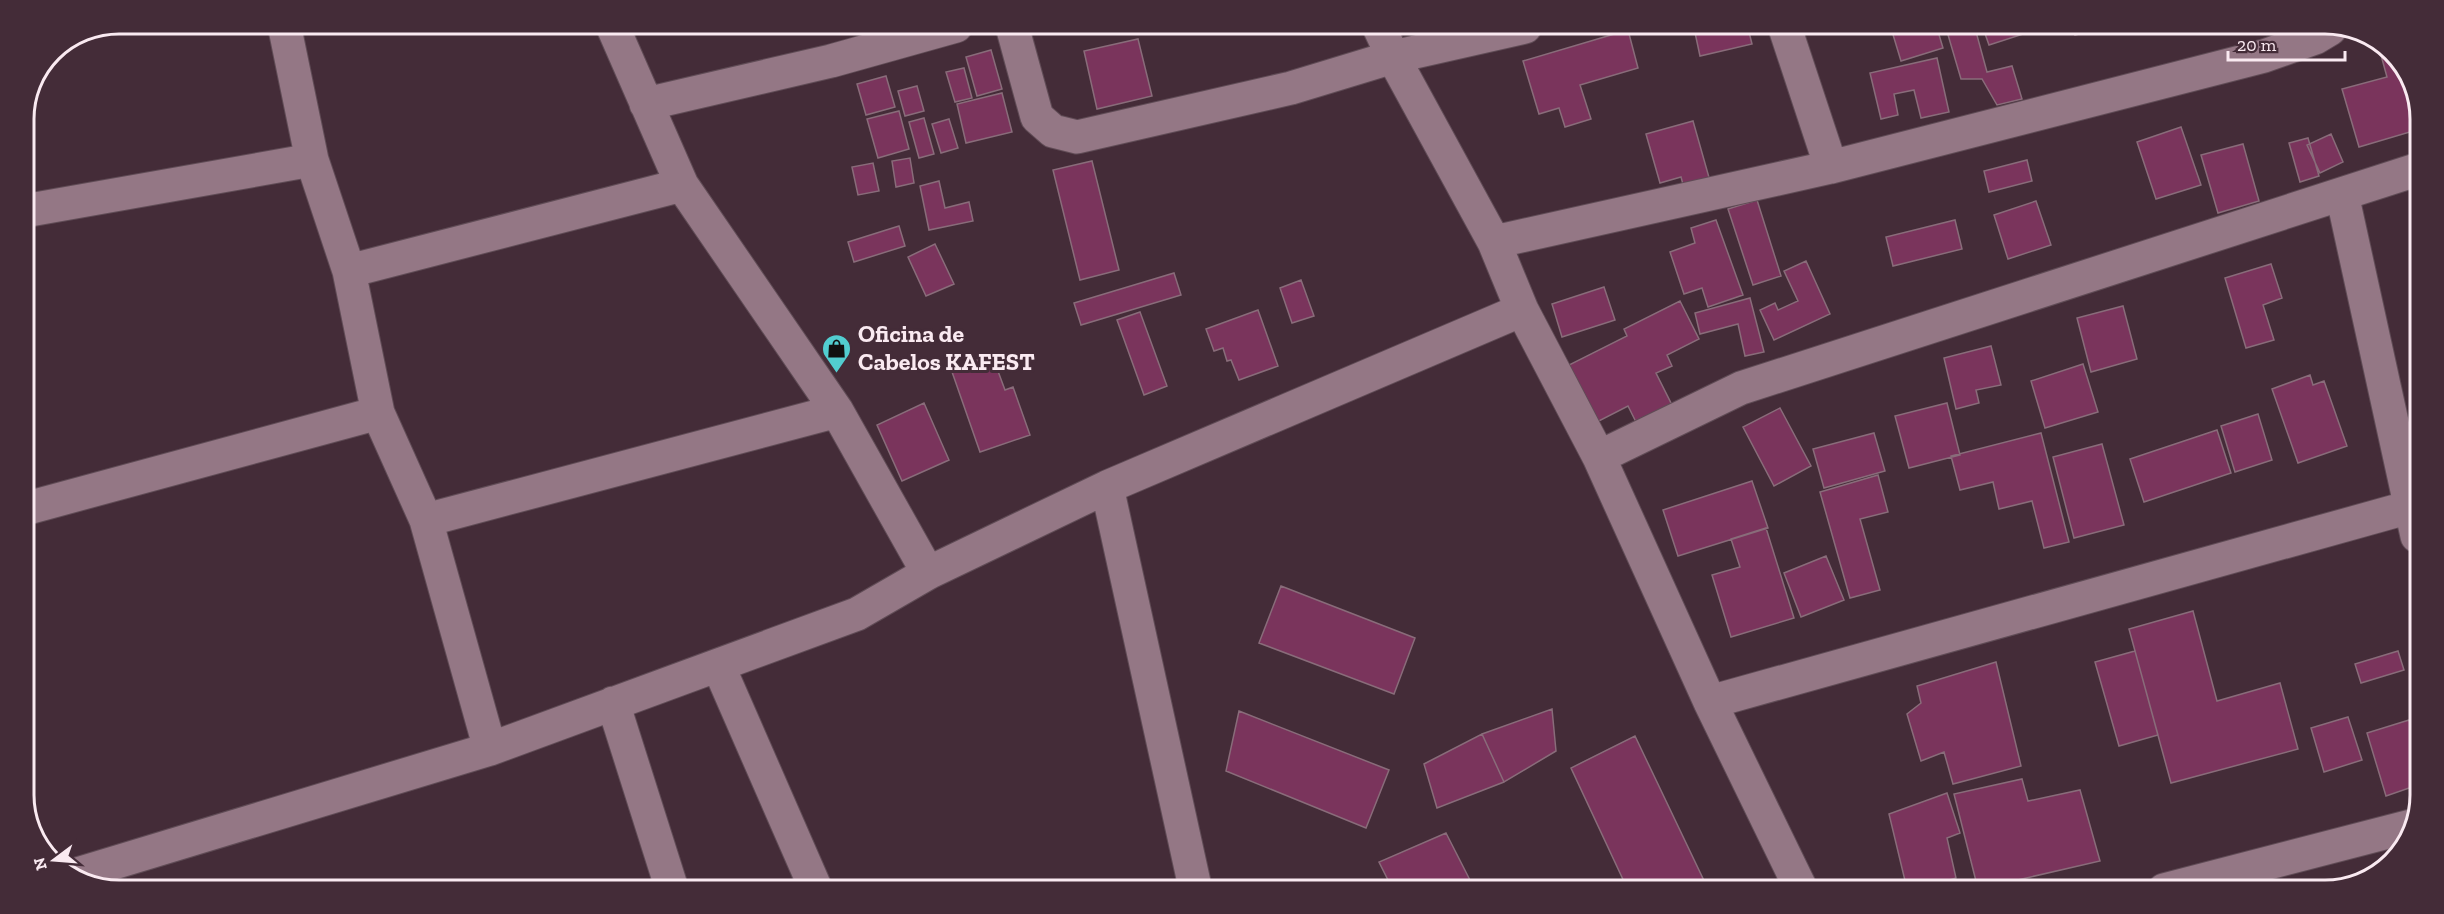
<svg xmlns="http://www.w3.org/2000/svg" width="2444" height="914" font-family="'Zilla Slab',serif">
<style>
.building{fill:#7a345c;stroke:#896c7a;stroke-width:1.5}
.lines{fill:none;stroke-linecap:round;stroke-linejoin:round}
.minor-casing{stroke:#604c56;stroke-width:35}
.minor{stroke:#947785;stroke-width:33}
.labels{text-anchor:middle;stroke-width:6;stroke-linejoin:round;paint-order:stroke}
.poi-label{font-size:24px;font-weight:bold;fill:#faeaf1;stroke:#442c38;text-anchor:start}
.rim{fill:none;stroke:#faeaf1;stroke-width:3}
</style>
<rect width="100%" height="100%" fill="#442c38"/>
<path class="building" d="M 1694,28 L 1748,28 L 1752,44 L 1700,56 Z
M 1891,28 L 1937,28 L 1943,48 L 1901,61 Z
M 1946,28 L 1975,28 L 1987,72 L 2012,66 L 2022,99 L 1997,105 L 1982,79 L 1961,79 Z
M 1983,28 L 2042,28 L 1989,45 Z
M 2074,29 L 2099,29 L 2075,35 Z
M 1628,30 L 1638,68 L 1580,85 L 1591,119 L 1565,127 L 1559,108 L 1539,114 L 1523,61 Z
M 1138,39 L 1152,96 L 1097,109 L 1084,51 Z
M 2381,47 L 2401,61 L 2420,112 L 2420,129 L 2359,147 L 2342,89 L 2387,77 L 2379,48 Z
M 991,50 L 1002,89 L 977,96 L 966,57 Z
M 1937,58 L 1949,112 L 1921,118 L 1914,90 L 1894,94 L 1898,115 L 1881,119 L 1870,73 Z
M 964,68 L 972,98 L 955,102 L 946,72 Z
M 886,76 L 895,107 L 866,115 L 857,84 Z
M 917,86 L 924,111 L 905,116 L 898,91 Z
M 1002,93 L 1012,132 L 966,143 L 957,104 Z
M 899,111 L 909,149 L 878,158 L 867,119 Z
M 924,118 L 934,154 L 919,158 L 909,122 Z
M 949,119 L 958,148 L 941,153 L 932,124 Z
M 1693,121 L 1710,181 L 1684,188 L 1681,177 L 1660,183 L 1646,134 Z
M 2181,127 L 2201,185 L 2156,199 L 2137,142 Z
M 2331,134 L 2343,162 L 2320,173 L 2307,145 Z
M 2308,138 L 2319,176 L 2300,182 L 2289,143 Z
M 2243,144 L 2259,201 L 2218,213 L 2201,155 Z
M 910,158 L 914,183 L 896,187 L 892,161 Z
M 2027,160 L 2032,181 L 1989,192 L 1984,171 Z
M 1092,161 L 1119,270 L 1080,280 L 1053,170 Z
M 873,163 L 879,191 L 858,195 L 852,167 Z
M 939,181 L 945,208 L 969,202 L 973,221 L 929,230 L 920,186 Z
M 1757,200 L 1781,276 L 1753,285 L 1728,209 Z
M 2036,201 L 2051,245 L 2008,259 L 1994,215 Z
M 2419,215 L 2419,248 L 2410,218 Z
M 1716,220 L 1743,295 L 1708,307 L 1702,288 L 1684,294 L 1670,252 L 1695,243 L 1691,228 Z
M 1955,220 L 1962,249 L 1893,266 L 1886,237 Z
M 899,226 L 905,246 L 854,262 L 848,242 Z
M 935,244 L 954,284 L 926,296 L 908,257 Z
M 1806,261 L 1830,314 L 1774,340 L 1760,310 L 1775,303 L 1778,310 L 1798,301 L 1784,271 Z
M 2271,264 L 2282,298 L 2263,305 L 2274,340 L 2246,348 L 2225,278 Z
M 1174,273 L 1181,295 L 1081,325 L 1074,303 Z
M 1301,280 L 1314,316 L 1292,323 L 1280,288 Z
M 1604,287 L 1615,320 L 1562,337 L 1552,304 Z
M 1750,298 L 1764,352 L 1745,356 L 1738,324 L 1700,334 L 1695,313 Z
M 1680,301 L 1699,339 L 1667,355 L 1672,366 L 1656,373 L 1675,411 L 1639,428 L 1628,406 L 1593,424 L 1565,367 L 1627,336 L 1624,329 Z
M 2123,306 L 2137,359 L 2091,372 L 2077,318 Z
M 1258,310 L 1278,366 L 1239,380 L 1231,360 L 1227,361 L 1223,348 L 1214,351 L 1206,329 Z
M 1140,312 L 1167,386 L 1144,395 L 1117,320 Z
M 1991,346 L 2001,385 L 1976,390 L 1979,403 L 1956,409 L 1944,358 Z
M 992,355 L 1005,390 L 1013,387 L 1030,435 L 980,452 L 951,369 Z
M 2083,364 L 2098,412 L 2045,428 L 2031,381 Z
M 2310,375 L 2313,385 L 2324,381 L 2347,446 L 2298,463 L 2272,389 Z
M 924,403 L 949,460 L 902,481 L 877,425 Z
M 1947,403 L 1960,455 L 1909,468 L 1895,416 Z
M 1780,408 L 1811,466 L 1774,486 L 1743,427 Z
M 2258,414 L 2272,460 L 2235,472 L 2221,426 Z
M 2217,430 L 2231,473 L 2144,502 L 2130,459 Z
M 1874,433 L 1885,471 L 1824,488 L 1813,449 Z
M 2041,433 L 2069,542 L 2044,548 L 2032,501 L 1999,509 L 1993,482 L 1960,490 L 1951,456 Z
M 2102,444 L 2124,525 L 2074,538 L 2053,457 Z
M 1878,475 L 1888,512 L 1860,519 L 1880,590 L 1850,598 L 1820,492 Z
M 1752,481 L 1768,528 L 1678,556 L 1663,510 Z
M 1766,528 L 1794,618 L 1731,637 L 1712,575 L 1740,567 L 1731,539 Z
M 1826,556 L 1844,600 L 1801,617 L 1784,573 Z
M 1281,586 L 1415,638 L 1394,694 L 1259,643 Z
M 2193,611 L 2217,701 L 2280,683 L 2298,749 L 2171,783 L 2129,629 Z
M 2135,651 L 2158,735 L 2119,746 L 2095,662 Z
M 2398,651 L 2404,670 L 2361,683 L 2355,664 Z
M 1996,662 L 2021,766 L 1953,784 L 1944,752 L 1921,761 L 1907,714 L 1921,703 L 1917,686 Z
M 1552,709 L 1556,751 L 1504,782 L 1482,734 Z
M 1239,711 L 1389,770 L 1366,828 L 1226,771 Z
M 2348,717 L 2362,760 L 2324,772 L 2311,728 Z
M 2409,720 L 2415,740 L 2415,786 L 2386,796 L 2367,733 Z
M 1482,734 L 1504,782 L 1437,808 L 1424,764 Z
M 1635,736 L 1708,889 L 1627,888 L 1571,768 Z
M 2022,779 L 2028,801 L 2080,790 L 2100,861 L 1978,889 L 1954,794 Z
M 1947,793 L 1960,833 L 1947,838 L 1956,878 L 1936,884 L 1937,889 L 1907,889 L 1889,814 Z
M 1446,833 L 1474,888 L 1392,888 L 1379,862 Z
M 2334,881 L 2336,886 L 2325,890 L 2311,890 Z"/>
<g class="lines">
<defs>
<path id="minor" d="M 284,24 L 312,160 L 349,271 L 378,413 L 426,520 L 490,749
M 612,25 L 682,185 L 837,411 L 928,573
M 1012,26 L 1037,117 L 1053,131 L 1077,137 L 1291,88 L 1393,57 L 1525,27
M 1379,27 L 1393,57 L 1494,242 L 1522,310 L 1599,457 L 1710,702 L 1801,889
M 1785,28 L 1831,167
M 646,104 L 831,61 L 956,26
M 2342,194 L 2417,536
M 24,211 L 312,160
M 1494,242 L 1831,167 L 2264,56 L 2315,38 L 2330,29
M 349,271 L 682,185
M 1599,457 L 1741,388 L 2419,169
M 1107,487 L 1195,887
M 24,509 L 378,413
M 426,520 L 837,411
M 718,665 L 815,887
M 1710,702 L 2417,505
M 613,703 L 671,886
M 74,875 L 490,749 L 857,614 L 928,573 L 1107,487 L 1522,310
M 2164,890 L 2415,825"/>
</defs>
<use href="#minor" class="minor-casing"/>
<use href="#minor" class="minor"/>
</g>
<defs>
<symbol id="shop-pin" viewBox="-11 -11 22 30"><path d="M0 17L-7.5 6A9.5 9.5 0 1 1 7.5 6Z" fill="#52cdd0" stroke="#442c38"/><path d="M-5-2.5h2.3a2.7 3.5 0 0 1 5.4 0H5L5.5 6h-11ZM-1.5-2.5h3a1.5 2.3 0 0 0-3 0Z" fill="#111"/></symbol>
</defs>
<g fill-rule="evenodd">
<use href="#shop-pin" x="820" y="332" width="33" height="45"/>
</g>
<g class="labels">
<g class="poi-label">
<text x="858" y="342">Oficina de<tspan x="858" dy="28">Cabelos KAFEST</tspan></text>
</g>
</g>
<path d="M0 0H2444V914H0ZM119 34H2325A85 85 0 0 1 2410 119V795A85 85 0 0 1 2325 880H119A85 85 0 0 1 34 795V119A85 85 0 0 1 119 34Z" fill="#442c38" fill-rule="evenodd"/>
<path class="rim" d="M119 34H2325A85 85 0 0 1 2410 119V795A85 85 0 0 1 2325 880H119A85 85 0 0 1 34 795V119A85 85 0 0 1 119 34Z"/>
<g transform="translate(54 860) rotate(254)" stroke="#442c38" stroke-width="4.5" paint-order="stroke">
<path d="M0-4.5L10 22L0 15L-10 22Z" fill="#faeaf1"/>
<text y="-9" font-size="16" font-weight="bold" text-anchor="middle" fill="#faeaf1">N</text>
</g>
<path d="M2228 51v9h117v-9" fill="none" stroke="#faeaf1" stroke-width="3"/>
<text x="2237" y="51" font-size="18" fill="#faeaf1" stroke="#442c38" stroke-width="4.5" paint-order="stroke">20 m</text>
</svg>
